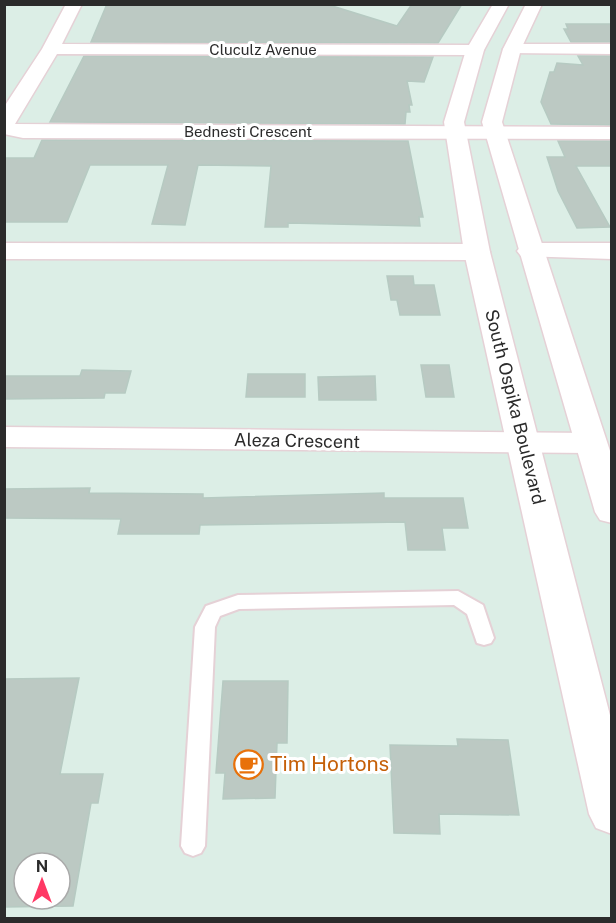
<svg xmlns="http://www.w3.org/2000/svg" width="616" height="923" font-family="'Public Sans',sans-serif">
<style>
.building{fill:#bcc9c3;stroke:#b6cac2;stroke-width:1.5;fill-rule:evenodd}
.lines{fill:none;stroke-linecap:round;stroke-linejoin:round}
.service-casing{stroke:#e5d1d6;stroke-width:4}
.minor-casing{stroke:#e5d1d6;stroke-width:3}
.secondary-casing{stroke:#e5d1d6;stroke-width:3}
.service{fill:#fff;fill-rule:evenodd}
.minor{fill:#fff;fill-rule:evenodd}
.secondary{fill:#fff;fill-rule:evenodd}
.labels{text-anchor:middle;stroke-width:6;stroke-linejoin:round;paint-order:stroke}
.far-street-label{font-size:15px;fill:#2b2b2b;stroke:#fff}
.street-label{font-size:18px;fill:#2b2b2b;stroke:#fff}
.near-food-label{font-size:21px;fill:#c56008;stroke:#fff;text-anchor:start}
</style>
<rect width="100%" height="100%" fill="#dceee6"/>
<path class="building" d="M 107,4 L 326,4 L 397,26 L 412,4 L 462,4 L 438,43 L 91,42 Z
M 566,24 L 612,24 L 612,42 L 571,42 L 564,29 L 568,29 Z
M 84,56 L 433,57 L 424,82 L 407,81 L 412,105 L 409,105 L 410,112 L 406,112 L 405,124 L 50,122 Z
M 578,56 L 612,56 L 612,125 L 551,124 L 541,102 L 550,72 L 554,72 L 557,63 L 583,65 Z
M 42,140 L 408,141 L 423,217 L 419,217 L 420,226 L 288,223 L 288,227 L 265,227 L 271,166 L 198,165 L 185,225 L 152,224 L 168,165 L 90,165 L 67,222 L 4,222 L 4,158 L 34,158 Z
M 558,141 L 612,141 L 612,166 L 576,166 L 610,227 L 577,228 L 558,191 L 547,157 L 565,157 Z
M 387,276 L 413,276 L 414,285 L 434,285 L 440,315 L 400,315 L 397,300 L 391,300 Z
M 421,365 L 449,365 L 454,397 L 426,397 Z
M 82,370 L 131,371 L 125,393 L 105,393 L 104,398 L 4,399 L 4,376 L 80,376 Z
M 248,374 L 305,374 L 305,397 L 246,397 Z
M 375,376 L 376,400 L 319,400 L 318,377 Z
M 90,488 L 89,493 L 203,494 L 203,498 L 384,493 L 384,498 L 463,498 L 468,528 L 442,528 L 445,550 L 408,550 L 405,522 L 200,525 L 199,534 L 118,534 L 121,519 L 4,518 L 4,489 Z
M 79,678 L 60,774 L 103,774 L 98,803 L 91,803 L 73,906 L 4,907 L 4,679 ZM 24,863 L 60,863 L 60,899 L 24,899 Z
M 223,681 L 288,681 L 287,743 L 277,743 L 275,798 L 223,799 L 225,773 L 216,773 Z
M 457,739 L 508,740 L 519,815 L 439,814 L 440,834 L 394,833 L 390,745 L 458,746 Z"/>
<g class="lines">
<defs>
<path id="service" d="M 458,591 L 483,605 L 494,638 L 491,643 L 484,645 L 477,643 L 467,614 L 454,605 L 239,609 L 220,616 L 215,627 L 205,846 L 201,853 L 193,856 L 185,853 L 181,846 L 195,627 L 206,606 L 238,595 Z"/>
<path id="minor" d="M 66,4 L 82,4 L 62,44 L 475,45 L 484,50 L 475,55 L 57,54 L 15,124 L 612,127 L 612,139 L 23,138 L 4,134 L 4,107 L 42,49 Z
M 512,44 L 612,44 L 612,54 L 506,53 L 503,49 Z
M 4,243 L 477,244 L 486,247 L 490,252 L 486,257 L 477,260 L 4,259 Z
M 530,243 L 612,243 L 612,259 L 521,256 L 517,251 L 521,246 Z
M 4,427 L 590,433 L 601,436 L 606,443 L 601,450 L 590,453 L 4,447 Z"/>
<path id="secondary" d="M 493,4 L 509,4 L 484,50 L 464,122 L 490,252 L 612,723 L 612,834 L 596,828 L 589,814 L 464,252 L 444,122 L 466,50 Z
M 526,4 L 542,4 L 521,49 L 502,122 L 612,457 L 612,523 L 600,520 L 595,512 L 482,122 L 503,49 Z"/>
</defs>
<use href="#service" class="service-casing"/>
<use href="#minor" class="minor-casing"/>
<use href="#secondary" class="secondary-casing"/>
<use href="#service" class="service"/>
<use href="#minor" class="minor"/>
<use href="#secondary" class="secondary"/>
</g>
<defs>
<symbol id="cafe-ring" viewBox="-11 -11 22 22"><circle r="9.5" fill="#fff" stroke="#e8710a" stroke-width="1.5"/><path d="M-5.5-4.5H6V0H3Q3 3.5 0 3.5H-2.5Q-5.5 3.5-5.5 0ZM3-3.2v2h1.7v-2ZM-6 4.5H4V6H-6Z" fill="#e8710a"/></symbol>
</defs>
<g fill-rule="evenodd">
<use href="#cafe-ring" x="232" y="748" width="33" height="33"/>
</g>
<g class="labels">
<g class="far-street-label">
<text x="263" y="55">Cluculz Avenue</text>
<text x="248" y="137">Bednesti Crescent</text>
</g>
<g class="street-label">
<text transform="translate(515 407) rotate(76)" y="6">South Ospika Boulevard</text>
<text transform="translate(297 441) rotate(1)" y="6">Aleza Crescent</text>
</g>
<g class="near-food-label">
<text x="270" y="771">Tim Hortons</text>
</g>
</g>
<rect width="616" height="923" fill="none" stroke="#2b2b2b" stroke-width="12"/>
<g transform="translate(42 881)"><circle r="28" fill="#ffffff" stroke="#aaaaaa" stroke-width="1.5"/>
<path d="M0-4.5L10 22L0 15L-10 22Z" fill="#ff3864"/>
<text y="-9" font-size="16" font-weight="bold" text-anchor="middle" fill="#2b2b2b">N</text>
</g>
</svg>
